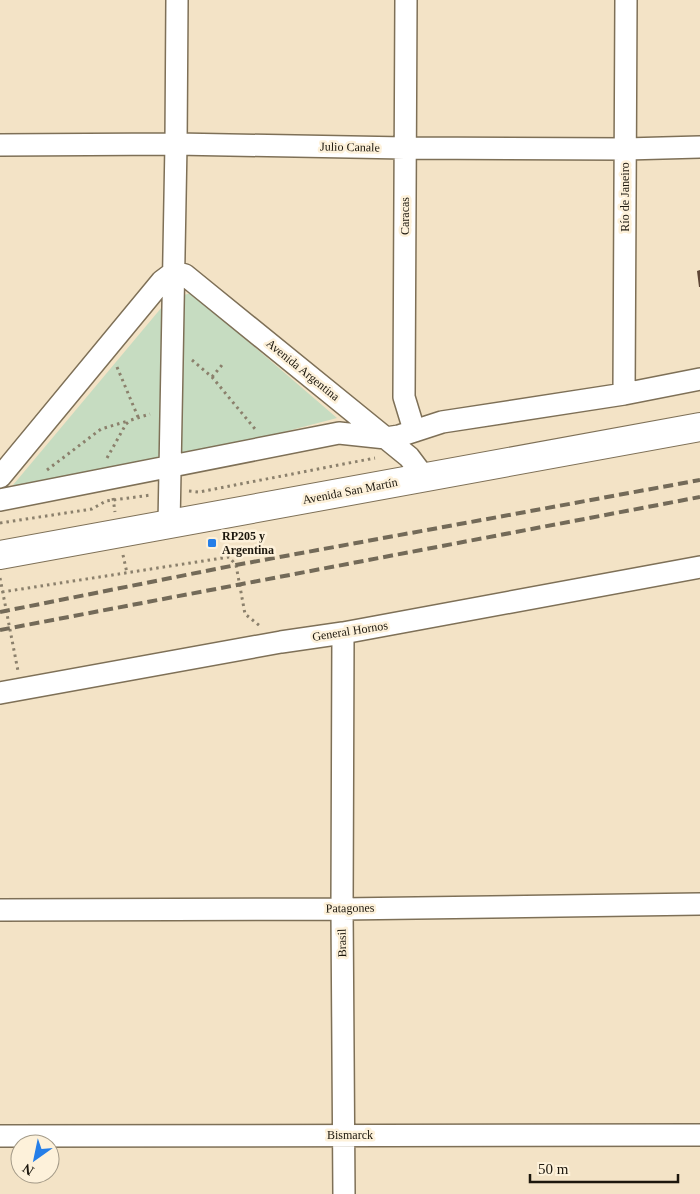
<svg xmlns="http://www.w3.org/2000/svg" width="700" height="1194" font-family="Georgia,serif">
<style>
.green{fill:#c6dcc1}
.building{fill:#5e4636}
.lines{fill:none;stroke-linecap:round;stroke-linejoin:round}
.street-casing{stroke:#7e7057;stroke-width:24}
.secondary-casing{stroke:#7e7057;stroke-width:30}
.path{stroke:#8b806c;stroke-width:3;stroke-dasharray:2.5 4;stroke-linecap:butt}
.street{stroke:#fff;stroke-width:21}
.secondary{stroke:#fff;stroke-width:28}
.rail{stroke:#736a58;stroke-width:4;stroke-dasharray:10 5;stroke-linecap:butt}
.poi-dot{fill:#257ee8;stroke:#fdf1da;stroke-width:2}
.labels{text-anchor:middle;stroke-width:5;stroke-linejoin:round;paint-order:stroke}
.street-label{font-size:12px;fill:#1c170d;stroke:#fdf1da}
.poi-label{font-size:12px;font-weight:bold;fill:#1c170d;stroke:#fdf1da;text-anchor:start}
</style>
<rect width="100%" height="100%" fill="#f3e3c6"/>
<path class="green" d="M 192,293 L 337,418 L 176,460 L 179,296 Z
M 162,307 L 167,307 L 165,458 L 8,491 Z"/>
<path class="building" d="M 700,270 L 700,287 L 699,287 L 697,271 Z"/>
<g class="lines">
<defs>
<path id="street" d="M 406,0 L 404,397 L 411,420 L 415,431
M 0,145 L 176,144 L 405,148 L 626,149 L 700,147
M 624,394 L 626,0
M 0,477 L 162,281 L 174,272 L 185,275 L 409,457 L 424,477
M 0,500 L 339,433 L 386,438 L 399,436 L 442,422 L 624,394 L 700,379
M 169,525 L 176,144 L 177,0
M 343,633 L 342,909 L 344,1194
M 0,693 L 281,642 L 343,633 L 700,567
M 0,910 L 342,909 L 700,904
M 0,1136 L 700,1135"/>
<path id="secondary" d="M 0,555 L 700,427"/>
</defs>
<use href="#street" class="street-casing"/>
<use href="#secondary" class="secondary-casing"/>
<path class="path" d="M 192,360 L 212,377 L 255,429
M 117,367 L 138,417
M 212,377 L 222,365
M 107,458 L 126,424 L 131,420 L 150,414
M 47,470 L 101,429 L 128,421
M 189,491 L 199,492 L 375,458
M 113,498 L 115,512
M 0,523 L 92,509 L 106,501 L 151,495
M 123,555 L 127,573
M 0,578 L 18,671
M 2,592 L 229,557 L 236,565 L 245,614 L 260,626"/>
<use href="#street" class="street"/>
<use href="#secondary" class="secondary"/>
<path class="rail" d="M 0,612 L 236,565 L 700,480
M 0,630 L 700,497"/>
</g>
<rect class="poi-dot" x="207" y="538" width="10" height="10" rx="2.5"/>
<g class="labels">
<g class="street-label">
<text transform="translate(350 147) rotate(1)" y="4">Julio Canale</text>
<text transform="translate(625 197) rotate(-90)" y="4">Río de Janeiro</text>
<text transform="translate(405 216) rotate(-90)" y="4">Caracas</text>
<text transform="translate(303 370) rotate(39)" y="4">Avenida Argentina</text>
<text transform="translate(350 491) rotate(-11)" y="4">Avenida San Martín</text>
<text transform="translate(350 631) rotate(-9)" y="4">General Hornos</text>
<text transform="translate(350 908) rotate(-1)" y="4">Patagones</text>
<text transform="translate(342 943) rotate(-91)" y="4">Brasil</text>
<text x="350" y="1139">Bismarck</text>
</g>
<g class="poi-label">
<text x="222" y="540">RP205 y<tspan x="222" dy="14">Argentina</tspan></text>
</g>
</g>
<g transform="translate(35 1159) rotate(213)"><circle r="24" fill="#fdf1da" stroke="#a39a88"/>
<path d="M0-4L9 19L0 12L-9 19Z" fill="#257ee8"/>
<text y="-8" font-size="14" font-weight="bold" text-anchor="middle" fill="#1c170d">N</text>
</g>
<path d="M530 1174v8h148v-8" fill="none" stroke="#1c170d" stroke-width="2.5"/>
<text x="538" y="1174" font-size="15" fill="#1c170d" stroke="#fdf1da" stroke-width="4" paint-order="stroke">50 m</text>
</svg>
